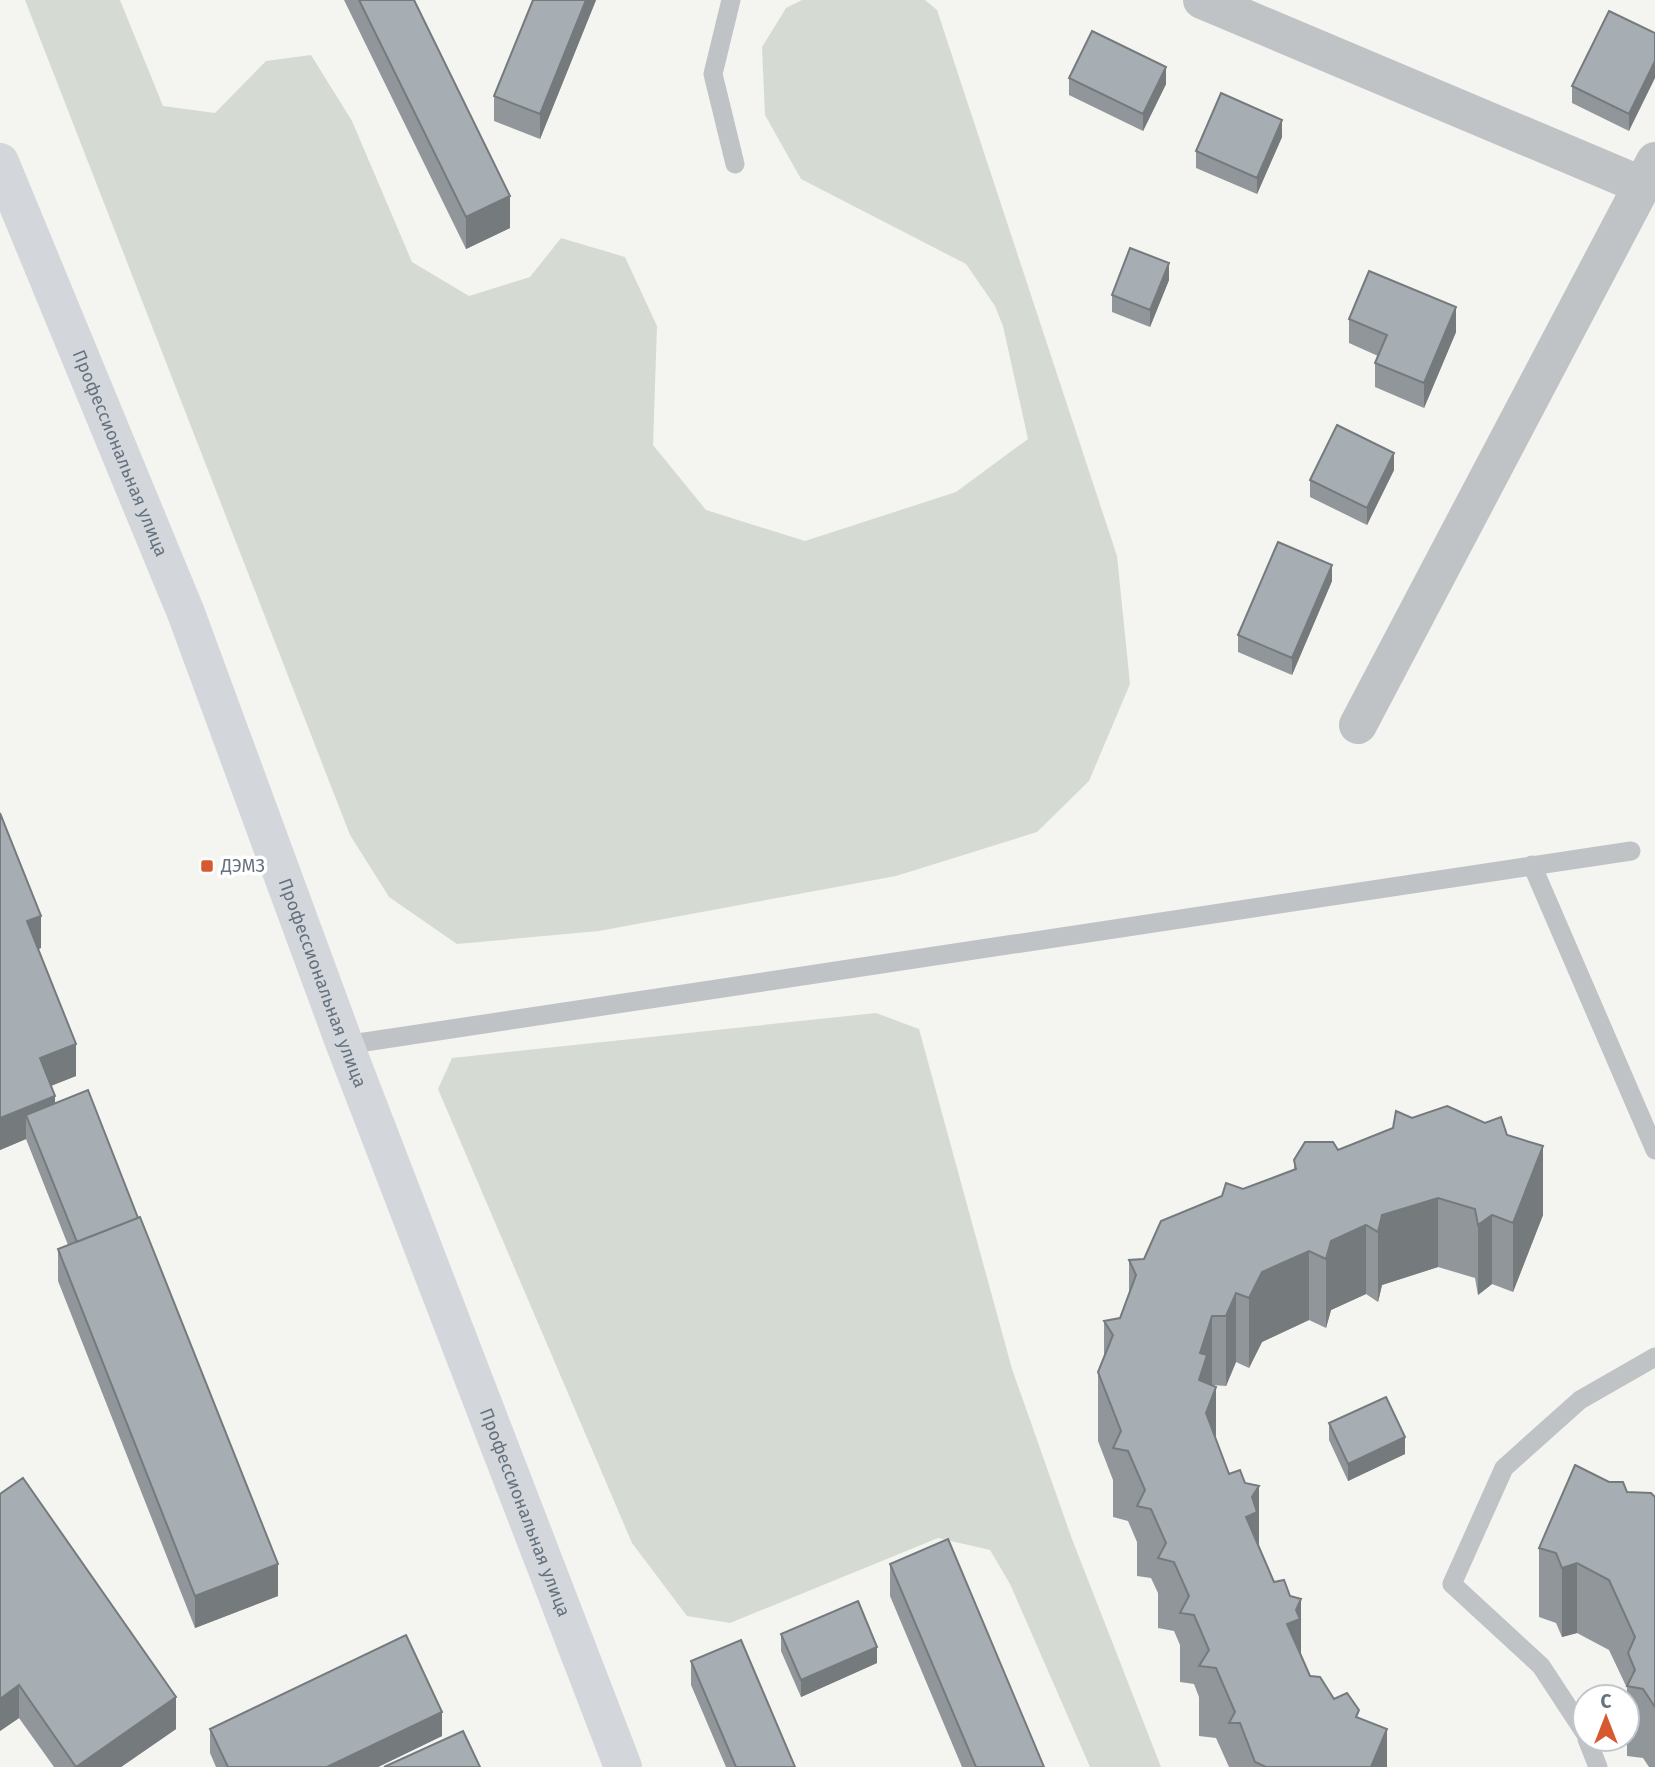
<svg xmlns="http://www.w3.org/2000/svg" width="1655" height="1767" font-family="'Fira Sans',sans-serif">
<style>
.green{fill:#d5dbd2}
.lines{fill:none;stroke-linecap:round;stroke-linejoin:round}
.service{stroke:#bfc3c6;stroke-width:19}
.minor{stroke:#bfc3c6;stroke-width:38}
.secondary{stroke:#d3d7db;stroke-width:38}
.wall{fill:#90969a}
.shaded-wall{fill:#757a7d}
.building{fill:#a7aeb3;stroke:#757a7d;stroke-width:2}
.poi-dot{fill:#d6592f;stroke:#fff;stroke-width:2.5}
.labels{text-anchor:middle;stroke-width:7;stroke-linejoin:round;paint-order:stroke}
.street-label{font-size:18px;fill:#657380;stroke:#fff}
.poi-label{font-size:18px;fill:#657380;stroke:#fff;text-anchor:start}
</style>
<rect width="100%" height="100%" fill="#f4f4f1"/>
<path class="green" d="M 25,0 L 120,0 L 163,106 L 215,113 L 266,61 L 311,55 L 352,121 L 412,262 L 469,296 L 530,277 L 561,238 L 625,257 L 657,326 L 653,445 L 706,510 L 805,541 L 956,492 L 1028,439 L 1003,326 L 995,306 L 966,264 L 801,179 L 765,115 L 762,47 L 786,8 L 802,0 L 925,0 L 937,10 L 1117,556 L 1130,684 L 1089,781 L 1037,832 L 896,876 L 599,931 L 457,944 L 389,897 L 350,835 Z
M 876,1013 L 919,1029 L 1012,1369 L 1072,1539 L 1161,1767 L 1090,1767 L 1010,1584 L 990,1550 L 938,1538 L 730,1623 L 687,1616 L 632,1543 L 438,1089 L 452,1058 Z"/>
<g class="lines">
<path class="service" d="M 731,0 L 713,74 L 735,164
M 1532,865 L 1655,1150
M 345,1045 L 1631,851
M 1585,1733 L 1541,1666 L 1452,1584 L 1504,1468 L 1580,1400 L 1655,1357
M 1587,1739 L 1598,1767"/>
<path class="minor" d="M 1202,0 L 1641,185
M 1358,725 L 1655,161"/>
<path class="secondary" id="s1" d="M 0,162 L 186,613 L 345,1045 L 623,1767"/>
</g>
<path class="wall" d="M 344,0 L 414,0 L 510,228 L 466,249 Z
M 596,0 L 540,139 L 494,121 L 494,96 Z
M 1655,33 L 1629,131 L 1572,103 L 1572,86 Z
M 1069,78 L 1166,84 L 1143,131 L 1069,95 Z
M 1282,137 L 1257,194 L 1196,168 L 1196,151 Z
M 1169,280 L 1150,327 L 1112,312 L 1112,295 Z
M 1349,319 L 1456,332 L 1424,408 L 1375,387 L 1375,363 L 1378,356 L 1349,343 Z
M 1394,470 L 1367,525 L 1310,497 L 1310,480 Z
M 1332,581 L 1292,675 L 1238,652 L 1238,635 Z
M 0,813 L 41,948 L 38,949 L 76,1076 L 51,1086 L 55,1103 L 278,1596 L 195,1628 L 58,1281 L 58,1249 L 68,1245 L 26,1139 L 0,1150 Z
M 1412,1118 L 1507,1135 L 1543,1215 L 1513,1292 L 1492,1284 L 1478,1295 L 1475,1278 L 1438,1267 L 1382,1285 L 1378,1302 L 1366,1294 L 1331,1310 L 1326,1328 L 1309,1320 L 1262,1342 L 1249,1368 L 1236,1362 L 1226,1386 L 1212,1385 L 1216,1440 L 1310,1676 L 1334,1699 L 1359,1718 L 1387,1767 L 1229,1767 L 1216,1738 L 1199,1736 L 1199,1697 L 1194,1684 L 1180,1682 L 1180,1645 L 1174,1631 L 1158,1628 L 1158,1593 L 1151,1578 L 1137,1576 L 1137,1542 L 1128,1521 L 1113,1517 L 1113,1480 L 1098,1441 L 1098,1372 L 1104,1356 L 1104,1321 L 1120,1318 L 1129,1294 L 1129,1260 L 1144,1259 L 1243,1189 L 1294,1170 L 1294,1160 L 1338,1150 L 1393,1128 Z
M 1329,1423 L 1405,1454 L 1348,1481 L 1329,1440 Z
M 1627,1492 L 1655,1497 L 1655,1767 L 1649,1767 L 1643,1758 L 1627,1756 L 1627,1688 L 1609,1650 L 1577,1633 L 1562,1637 L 1556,1623 L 1539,1617 L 1539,1548 Z
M 0,1494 L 176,1729 L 121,1767 L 54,1767 L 19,1718 L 0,1731 Z
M 890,1564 L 1044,1767 L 962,1767 L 890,1596 Z
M 781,1634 L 877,1663 L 801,1697 L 781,1651 Z
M 691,1661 L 795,1767 L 726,1767 L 691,1685 Z
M 210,1729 L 442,1736 L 378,1767 L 216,1767 L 210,1753 Z"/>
<path class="shaded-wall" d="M 586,0 L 596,0 L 540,139 L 540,114 Z
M 1655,61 L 1655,78 L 1629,131 L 1629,114 Z
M 1166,67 L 1166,84 L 1143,131 L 1143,114 Z
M 1282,120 L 1282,137 L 1257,194 L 1257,178 Z
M 510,196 L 510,228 L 466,249 L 466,217 Z
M 1169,263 L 1169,280 L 1150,327 L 1150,310 Z
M 1456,307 L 1456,332 L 1424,408 L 1424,383 Z
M 1394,453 L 1394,470 L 1367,525 L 1367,508 Z
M 1332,565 L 1332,581 L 1292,675 L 1292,658 Z
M 41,916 L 41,948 L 27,953 L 27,921 Z
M 76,1044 L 76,1076 L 40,1090 L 40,1058 Z
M 55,1096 L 55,1128 L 26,1115 L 26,1139 L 0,1150 L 0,1118 Z
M 1543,1146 L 1543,1215 L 1513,1292 L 1513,1223 Z
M 1438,1198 L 1438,1267 L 1382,1285 L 1378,1302 L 1378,1232 L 1382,1215 Z
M 1492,1215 L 1492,1284 L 1478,1295 L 1478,1225 Z
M 1366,1225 L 1366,1294 L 1331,1310 L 1326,1328 L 1326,1259 L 1331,1241 Z
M 1309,1251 L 1309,1320 L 1262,1342 L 1249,1368 L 1249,1298 L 1262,1272 Z
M 1236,1293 L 1236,1362 L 1226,1386 L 1226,1316 Z
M 1212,1316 L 1212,1385 L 1216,1387 L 1216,1457 L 1199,1380 L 1200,1353 Z
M 1405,1437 L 1405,1454 L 1348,1481 L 1348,1464 Z
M 1259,1486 L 1259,1555 L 1246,1517 L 1252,1497 Z
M 1577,1563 L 1577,1633 L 1562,1637 L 1562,1568 Z
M 278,1564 L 278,1596 L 195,1628 L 195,1596 Z
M 1301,1599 L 1301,1669 L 1287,1624 L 1296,1610 Z
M 877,1647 L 877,1663 L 801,1697 L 801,1680 Z
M 19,1685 L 19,1718 L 0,1731 L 0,1699 Z
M 176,1697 L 176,1729 L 121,1767 L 76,1767 Z
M 442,1712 L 442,1736 L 378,1767 L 327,1767 Z
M 1387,1729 L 1387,1767 L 1371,1767 Z"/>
<path class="building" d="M 359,0 L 414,0 L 510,196 L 466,217 Z
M 533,0 L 586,0 L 540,114 L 494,96 Z
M 1609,11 L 1655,33 L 1655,61 L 1629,114 L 1572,86 Z
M 1092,31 L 1166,67 L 1143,114 L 1069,78 Z
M 1221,93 L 1282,120 L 1257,178 L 1196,151 Z
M 1130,248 L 1169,263 L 1150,310 L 1112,295 Z
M 1369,271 L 1456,307 L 1424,383 L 1375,363 L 1387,335 L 1349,319 Z
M 1337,425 L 1394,453 L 1367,508 L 1310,480 Z
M 1278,542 L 1332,565 L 1292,658 L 1238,635 Z
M 0,813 L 41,916 L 27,921 L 76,1044 L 40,1058 L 55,1096 L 0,1118 Z
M 88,1090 L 138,1218 L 77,1242 L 26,1115 Z
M 1447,1106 L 1485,1123 L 1501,1117 L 1507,1135 L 1543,1146 L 1513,1223 L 1492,1215 L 1478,1225 L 1475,1209 L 1438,1198 L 1382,1215 L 1378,1232 L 1366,1225 L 1331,1241 L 1326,1259 L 1309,1251 L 1262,1272 L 1249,1298 L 1236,1293 L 1226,1316 L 1212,1316 L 1200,1353 L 1207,1355 L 1199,1380 L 1216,1387 L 1206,1413 L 1229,1474 L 1240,1470 L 1245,1483 L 1259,1486 L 1252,1497 L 1257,1512 L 1246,1517 L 1274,1582 L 1284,1580 L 1290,1596 L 1301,1599 L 1296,1610 L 1300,1619 L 1287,1624 L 1310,1676 L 1320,1677 L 1334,1699 L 1347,1693 L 1359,1710 L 1356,1717 L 1387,1729 L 1371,1767 L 1266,1767 L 1255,1762 L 1240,1723 L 1229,1723 L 1235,1712 L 1216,1668 L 1199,1666 L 1209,1650 L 1194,1615 L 1180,1613 L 1189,1596 L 1174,1562 L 1158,1558 L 1166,1543 L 1151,1509 L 1137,1506 L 1145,1490 L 1128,1451 L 1113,1448 L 1121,1431 L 1098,1372 L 1113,1335 L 1104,1321 L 1120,1318 L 1136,1275 L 1129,1260 L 1144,1259 L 1161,1221 L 1222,1196 L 1226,1183 L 1243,1189 L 1296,1169 L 1294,1160 L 1305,1142 L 1333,1142 L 1338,1150 L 1393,1128 L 1396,1111 L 1412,1118 Z
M 140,1217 L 278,1564 L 195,1596 L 58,1249 Z
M 1386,1397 L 1405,1437 L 1348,1464 L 1329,1423 Z
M 1575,1465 L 1609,1482 L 1623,1482 L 1627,1492 L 1651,1493 L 1655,1497 L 1655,1707 L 1643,1689 L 1627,1686 L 1635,1670 L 1628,1653 L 1635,1637 L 1609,1580 L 1577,1563 L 1562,1568 L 1556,1553 L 1539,1548 Z
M 23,1478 L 176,1697 L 76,1767 L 19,1685 L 0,1699 L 0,1494 Z
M 948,1539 L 1044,1767 L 976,1767 L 890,1564 Z
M 858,1601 L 877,1647 L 801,1680 L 781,1634 Z
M 406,1635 L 442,1712 L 327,1767 L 228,1767 L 210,1729 Z
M 741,1640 L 795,1767 L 736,1767 L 691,1661 Z
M 463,1731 L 480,1767 L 384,1767 Z"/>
<rect class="poi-dot" x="200" y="859" width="14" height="14" rx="3.5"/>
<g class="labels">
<g class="street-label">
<text dy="6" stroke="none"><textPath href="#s1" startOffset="315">Профессиональная улица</textPath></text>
<text dy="6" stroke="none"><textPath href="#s1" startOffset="882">Профессиональная улица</textPath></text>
<text dy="6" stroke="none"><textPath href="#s1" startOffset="1449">Профессиональная улица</textPath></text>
</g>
<g class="poi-label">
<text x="221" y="872">ДЭМЗ</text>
</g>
</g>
<g transform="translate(1606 1718)"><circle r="33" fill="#ffffff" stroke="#c1c7cc" stroke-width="2"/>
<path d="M0-5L12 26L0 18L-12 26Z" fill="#d6592f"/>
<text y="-10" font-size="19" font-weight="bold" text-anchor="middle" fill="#657380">С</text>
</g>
</svg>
